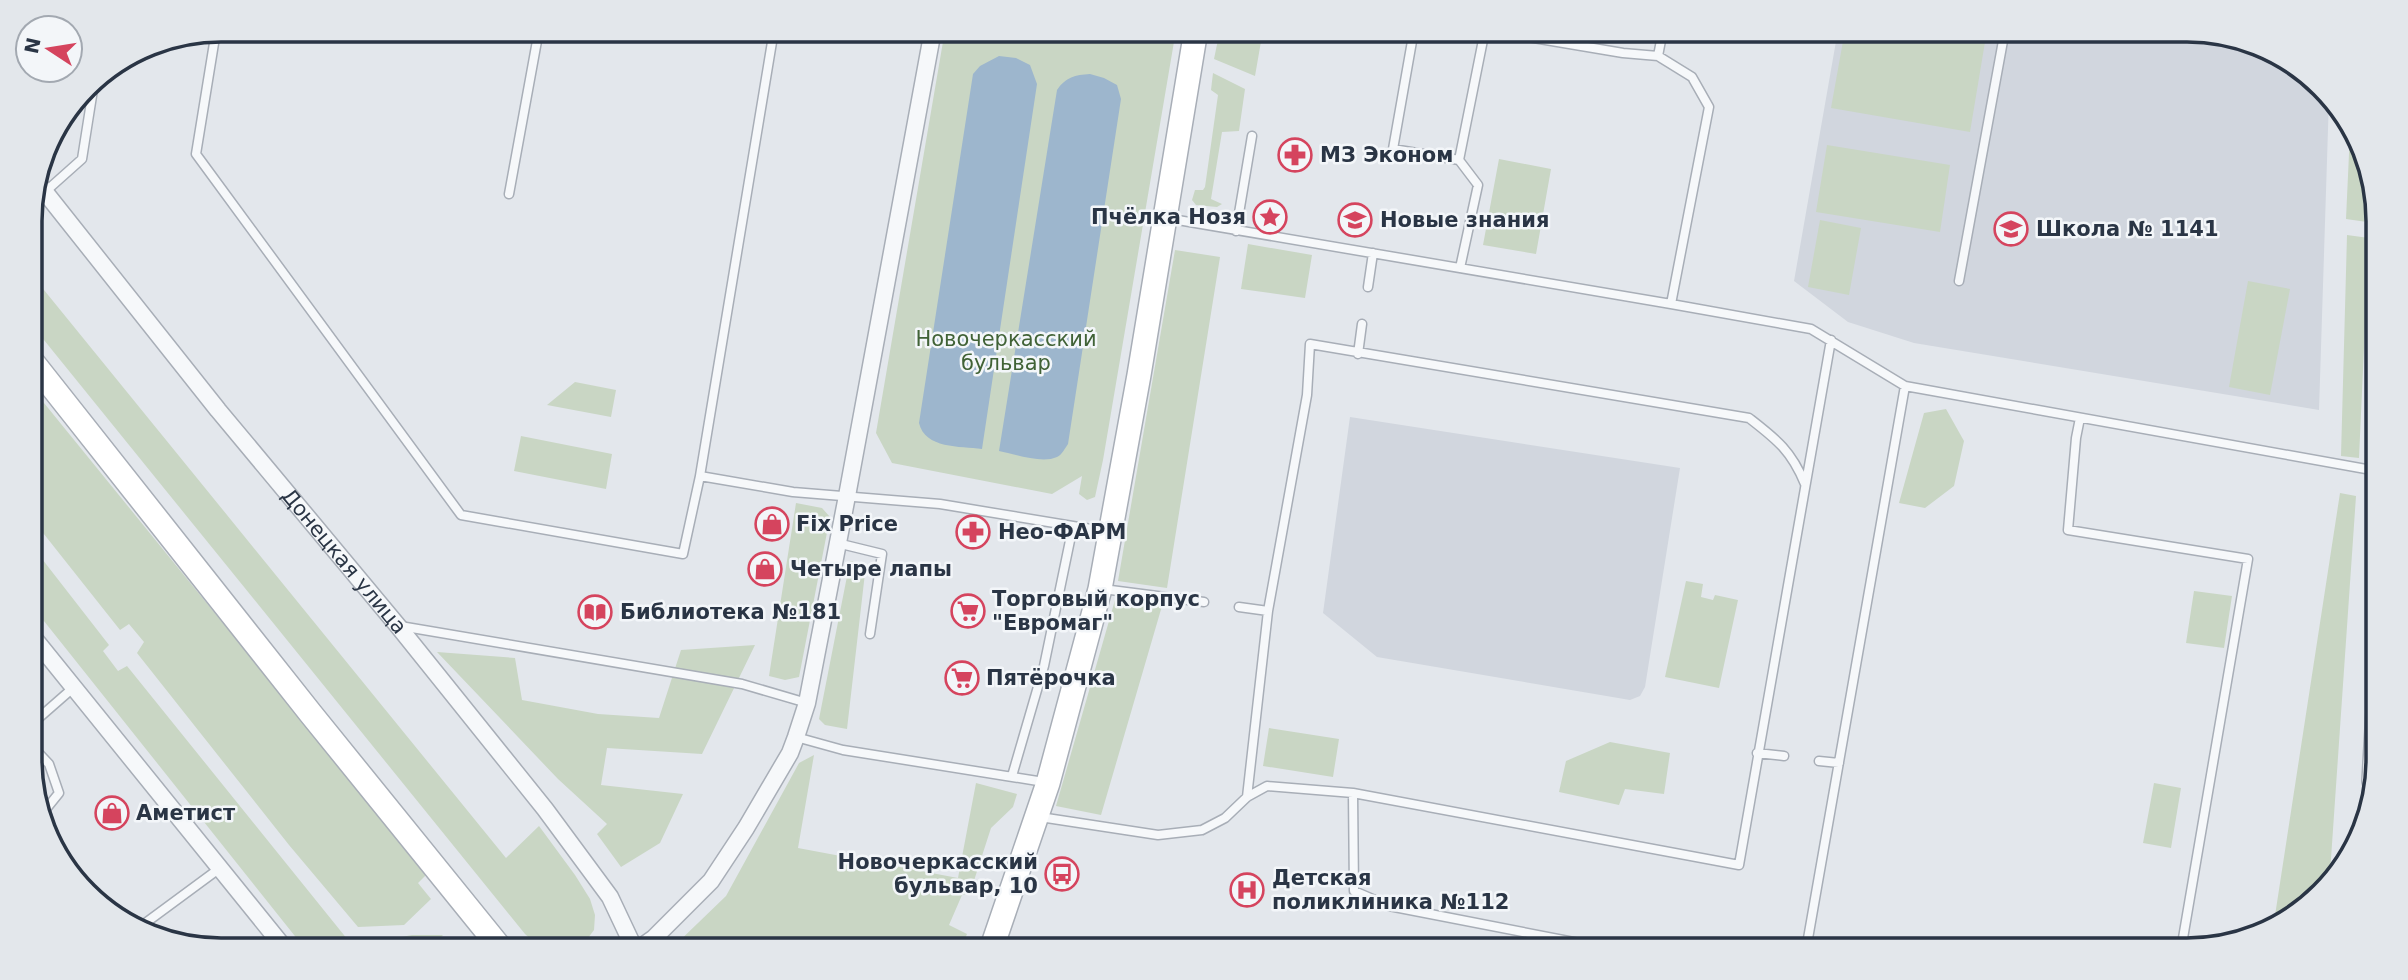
<svg xmlns="http://www.w3.org/2000/svg" width="2408" height="980" font-family="'DejaVu Sans',sans-serif">
<style>
.built{fill:#d1d6de}
.green{fill:#c9d6c4}
.water{fill:#9db6cd}
.lines{fill:none;stroke-linecap:round;stroke-linejoin:round}
.lane-casing{stroke:#a8aeb7;stroke-width:11}
.street-casing{stroke:#a8aeb7;stroke-width:19}
.secondary-casing{stroke:#a8aeb7;stroke-width:26}
.lane{stroke:#f6f8fa;stroke-width:8}
.street{stroke:#f6f8fa;stroke-width:16}
.secondary{stroke:#fff;stroke-width:23}
.labels{text-anchor:middle;stroke-width:5;stroke-linejoin:round;paint-order:stroke}
.poi-label{font-size:21px;font-weight:bold;fill:#2a3545;stroke:#f3f6f9;text-anchor:start}
.park-label{font-size:21px;fill:#406236;stroke:#f3f6f9}
.street-label{font-size:21px;fill:#2a3545;stroke:#f3f6f9}
.rim{fill:none;stroke:#2a3545;stroke-width:3.5}
</style>
<rect width="100%" height="100%" fill="#e3e7ec"/>
<path class="built" d="M 1838,30 L 2187,30 L 2249,40 L 2329,98 L 2319,410 L 1914,343 L 1848,322 L 1794,281 Z
M 1350,417 L 1680,468 L 1645,687 L 1640,696 L 1630,700 L 1377,657 L 1323,613 Z"/>
<path class="green" d="M 945,30 L 1176,30 L 1103,460 L 1095,497 L 1087,500 L 1079,494 L 1082,476 L 1052,494 L 892,463 L 876,433 Z
M 1220,30 L 1263,30 L 1255,76 L 1214,59 Z
M 1845,30 L 1987,30 L 1970,132 L 1831,108 Z
M 1213,73 L 1245,89 L 1239,131 L 1222,132 L 1211,199 L 1222,204 L 1217,207 L 1196,205 L 1192,200 L 1195,190 L 1203,190 L 1205,187 L 1218,95 L 1211,90 Z
M 2350,132 L 2369,179 L 2367,222 L 2346,219 Z
M 1827,145 L 1950,165 L 1940,232 L 1816,212 Z
M 1499,159 L 1551,169 L 1536,254 L 1483,245 Z
M 1820,220 L 1861,228 L 1849,295 L 1808,287 Z
M 2347,235 L 2369,238 L 2359,458 L 2341,456 Z
M 1248,244 L 1312,255 L 1305,298 L 1241,289 Z
M 1175,250 L 1220,257 L 1167,588 L 1118,581 Z
M 31,274 L 506,858 L 539,826 L 575,875 L 590,899 L 595,915 L 594,930 L 582,946 L 576,950 L 543,950 L 525,934 L 31,324 Z
M 2248,281 L 2290,289 L 2270,395 L 2229,387 Z
M 575,382 L 616,390 L 611,417 L 547,405 Z
M 31,387 L 427,874 L 418,883 L 431,899 L 404,925 L 358,927 L 289,845 L 137,653 L 144,642 L 129,624 L 120,630 L 32,519 Z
M 1946,409 L 1964,441 L 1954,486 L 1925,508 L 1899,503 L 1924,413 Z
M 521,436 L 612,454 L 606,489 L 514,471 Z
M 2340,493 L 2356,496 L 2330,873 L 2303,911 L 2274,922 Z
M 796,503 L 822,508 L 830,517 L 799,677 L 785,680 L 769,676 Z
M 32,546 L 109,645 L 103,651 L 118,671 L 127,666 L 356,950 L 306,950 L 32,606 Z
M 850,561 L 860,563 L 865,573 L 847,729 L 825,725 L 819,719 Z
M 1686,581 L 1703,584 L 1701,597 L 1713,600 L 1715,595 L 1738,600 L 1719,688 L 1665,677 Z
M 2194,591 L 2232,596 L 2224,648 L 2186,643 Z
M 1115,600 L 1162,606 L 1101,815 L 1056,806 Z
M 755,645 L 702,754 L 607,748 L 601,785 L 683,794 L 660,843 L 621,867 L 597,834 L 607,824 L 558,779 L 437,652 L 515,658 L 522,700 L 598,714 L 659,718 L 681,650 Z
M 1269,728 L 1339,739 L 1333,777 L 1263,766 Z
M 1610,742 L 1670,753 L 1664,794 L 1625,789 L 1619,805 L 1559,792 L 1566,761 Z
M 814,755 L 798,848 L 958,878 L 976,783 L 1017,794 L 1013,807 L 991,828 L 970,893 L 962,895 L 949,925 L 967,934 L 960,950 L 670,950 L 726,896 L 799,763 Z
M 2154,783 L 2181,788 L 2171,848 L 2143,843 Z
M 412,935 L 443,935 L 428,950 L 376,950 L 370,943 Z"/>
<path class="water" d="M 999,56 L 1016,58 L 1030,65 L 1037,84 L 982,449 C 960,446 925,449 919,423 L 973,74 L 980,66 Z
M 1090,74 L 1104,78 L 1117,85 L 1121,99 L 1068,444 C 1065,448 1062,455 1057,457 C 1042,464 1015,454 999,451 L 1057,90 C 1066,77 1075,75 1090,74 Z"/>
<g class="lines">
<defs>
<path id="lane" d="M 774,30 L 700,476 L 793,492 L 940,504 L 1109,532
M 1414,30 L 1393,149 L 1459,160 L 1478,185 L 1460,268
M 1486,30 L 1623,53 L 1658,56
M 1663,30 L 1658,56 L 1692,77 L 1709,107 L 1671,304 L 1811,329 L 1905,386 L 2377,471
M 216,31 L 196,154 L 461,515 L 683,554 L 700,476
M 1459,160 L 1485,30
M 45,192 L 82,159 L 95,77
M 509,194 L 539,30
M 1166,218 L 1671,304
M 1236,231 L 1252,136
M 1959,281 L 2005,30
M 1368,287 L 1373,253
M 1358,354 L 1362,324
M 2080,418 L 2076,438 L 2068,530 L 2248,559 L 2182,944 L 2203,948
M 837,543 L 882,554 L 870,634
M 1103,589 L 1204,602
M 1239,607 L 1268,611
M 400,626 L 742,684 L 807,703
M 33,723 L 73,688
M 796,737 L 843,750 L 1044,782
M 33,747 L 49,764 L 59,793 L 42,814
M 1757,753 L 1784,756
M 1819,761 L 1839,763
M 1012,776 L 1044,666 L 1073,526
M 1353,793 L 1354,891 L 1389,906 L 1615,950
M 1247,797 L 1268,611 L 1307,395 L 1310,344 L 1749,418 C 1776,439 1791,450 1805,484
M 1040,817 L 1158,835 L 1202,830 L 1225,818 L 1247,797 L 1267,786 L 1353,793 L 1739,865 L 1831,340
M 140,927 L 220,868
M 1806,950 L 1905,386"/>
<g id="street">
<path id="s1" d="M 37,182 L 218,410 L 398,626 L 545,809 L 610,897 L 635,950"/>
<path d="M 33,637 L 286,950"/>
<path d="M 637,950 L 654,938 L 711,881 L 746,828 L 790,753 L 796,737 L 807,703 L 847,496 L 933,30"/>
</g>
<path id="secondary" d="M 31,360 L 311,714 L 502,950
M 2374,781 L 2378,712
M 991,950 L 1048,783 L 1100,589 L 1139,375 L 1196,30"/>
</defs>
<use href="#lane" class="lane-casing"/>
<use href="#street" class="street-casing"/>
<use href="#secondary" class="secondary-casing"/>
<use href="#lane" class="lane"/>
<use href="#street" class="street"/>
<use href="#secondary" class="secondary"/>
</g>
<defs>
<symbol id="pharmacy-ring" viewBox="-11 -11 22 22"><circle r="9.5" fill="#f3f6f9" stroke="#d5445e" stroke-width="1.5"/><path d="M-2-6h4v4h4v4h-4v4h-4v-4h-4v-4h4Z" fill="#d5445e"/></symbol>
<symbol id="sight-ring" viewBox="-11 -11 22 22"><circle r="9.5" fill="#f3f6f9" stroke="#d5445e" stroke-width="1.5"/><path d="M0-6L1.8-2.2L6-1.7L2.9 1.2L3.7 5.4L0 3.3L-3.7 5.4L-2.9 1.2L-6-1.7L-1.8-2.2Z" fill="#d5445e"/></symbol>
<symbol id="university-ring" viewBox="-11 -11 22 22"><circle r="9.5" fill="#f3f6f9" stroke="#d5445e" stroke-width="1.5"/><path d="M0-5L7-2L0 1L-7-2ZM-4 1L0 2.5L4 1V4Q0 6-4 4Z" fill="#d5445e"/></symbol>
<symbol id="school-ring" viewBox="-11 -11 22 22"><circle r="9.5" fill="#f3f6f9" stroke="#d5445e" stroke-width="1.5"/><path d="M0-5L7-2L0 1L-7-2ZM-4 1L0 2.5L4 1V4Q0 6-4 4Z" fill="#d5445e"/></symbol>
<symbol id="shop-ring" viewBox="-11 -11 22 22"><circle r="9.5" fill="#f3f6f9" stroke="#d5445e" stroke-width="1.5"/><path d="M-5-2.5h2.3a2.7 3.5 0 0 1 5.4 0H5L5.5 6h-11ZM-1.5-2.5h3a1.5 2.3 0 0 0-3 0Z" fill="#d5445e"/></symbol>
<symbol id="supermarket-ring" viewBox="-11 -11 22 22"><circle r="9.5" fill="#f3f6f9" stroke="#d5445e" stroke-width="1.5"/><path d="M-6-5.5h2.5l.6 2H6L4.5 2H-2.5L-4.4-4H-6ZM-1.5 3.2a1.3 1.3 0 1 0 .1 0ZM3 3.2a1.3 1.3 0 1 0 .1 0Z" fill="#d5445e"/></symbol>
<symbol id="library-ring" viewBox="-11 -11 22 22"><circle r="9.5" fill="#f3f6f9" stroke="#d5445e" stroke-width="1.5"/><path d="M-6-4Q-3-5.5-.7-3.5V5Q-3 3-6 4ZM6-4Q3-5.5 .7-3.5V5Q3 3 6 4Z" fill="#d5445e"/></symbol>
<symbol id="bus-ring" viewBox="-11 -11 22 22"><circle r="9.5" fill="#f3f6f9" stroke="#d5445e" stroke-width="1.5"/><path d="M-5-6H5V4H4V6H2V4H-2V6H-4V4H-5ZM-3.5-4V0h7V-4ZM-3.5 1.2v1.5H-2V1.2ZM2 1.2v1.5H3.5V1.2Z" fill="#d5445e"/></symbol>
<symbol id="hospital-ring" viewBox="-11 -11 22 22"><circle r="9.5" fill="#f3f6f9" stroke="#d5445e" stroke-width="1.5"/><path d="M-5-5h3v3.5h4V-5h3V5h-3V1.5h-4V5h-3Z" fill="#d5445e"/></symbol>
</defs>
<g fill-rule="evenodd">
<use href="#pharmacy-ring" x="1276" y="136" width="38" height="38"/>
<use href="#sight-ring" x="1251" y="198" width="38" height="38"/>
<use href="#university-ring" x="1336" y="201" width="38" height="38"/>
<use href="#school-ring" x="1992" y="210" width="38" height="38"/>
<use href="#shop-ring" x="753" y="505" width="38" height="38"/>
<use href="#pharmacy-ring" x="954" y="513" width="38" height="38"/>
<use href="#shop-ring" x="746" y="550" width="38" height="38"/>
<use href="#supermarket-ring" x="949" y="592" width="38" height="38"/>
<use href="#library-ring" x="576" y="593" width="38" height="38"/>
<use href="#supermarket-ring" x="943" y="659" width="38" height="38"/>
<use href="#shop-ring" x="93" y="794" width="38" height="38"/>
<use href="#bus-ring" x="1043" y="855" width="38" height="38"/>
<use href="#hospital-ring" x="1228" y="871" width="38" height="38"/>
</g>
<g class="labels">
<g class="poi-label">
<text x="1320" y="162">МЗ Эконом</text>
<text x="1246" y="224" text-anchor="end">Пчёлка Нозя</text>
<text x="1380" y="227">Новые знания</text>
<text x="2036" y="236">Школа № 1141</text>
<text x="796" y="531">Fix Price</text>
<text x="998" y="539">Нео-ФАРМ</text>
<text x="790" y="576">Четыре лапы</text>
<text x="992" y="606">Торговый корпус<tspan x="992" dy="24">"Евромаг"</tspan></text>
<text x="620" y="619">Библиотека №181</text>
<text x="986" y="685">Пятёрочка</text>
<text x="136" y="820">Аметист</text>
<text x="1038" y="869" text-anchor="end">Новочеркасский<tspan x="1038" dy="24">бульвар, 10</tspan></text>
<text x="1272" y="885">Детская<tspan x="1272" dy="24">поликлиника №112</tspan></text>
</g>
<g class="park-label">
<text x="1006" y="346">Новочеркасский<tspan x="1006" dy="24">бульвар</tspan></text>
</g>
<g class="street-label">
<text dy="7" stroke="none"><textPath href="#s1" startOffset="488">Донецкая улица</textPath></text>
</g>
</g>
<path d="M0 0H2408V980H0ZM221 42H2187A179 179 0 0 1 2366 221V759A179 179 0 0 1 2187 938H221A179 179 0 0 1 42 759V221A179 179 0 0 1 221 42Z" fill="#e3e7eb" fill-rule="evenodd"/>
<path class="rim" d="M221 42H2187A179 179 0 0 1 2366 221V759A179 179 0 0 1 2187 938H221A179 179 0 0 1 42 759V221A179 179 0 0 1 221 42Z"/>
<g transform="translate(49 49) rotate(282)"><circle r="33" fill="#f3f6f9" stroke="#a3a9b1" stroke-width="2"/>
<path d="M0-5L12 26L0 18L-12 26Z" fill="#d5445e"/>
<text y="-10" font-size="19" font-weight="bold" text-anchor="middle" fill="#2a3545">N</text>
</g>
</svg>
